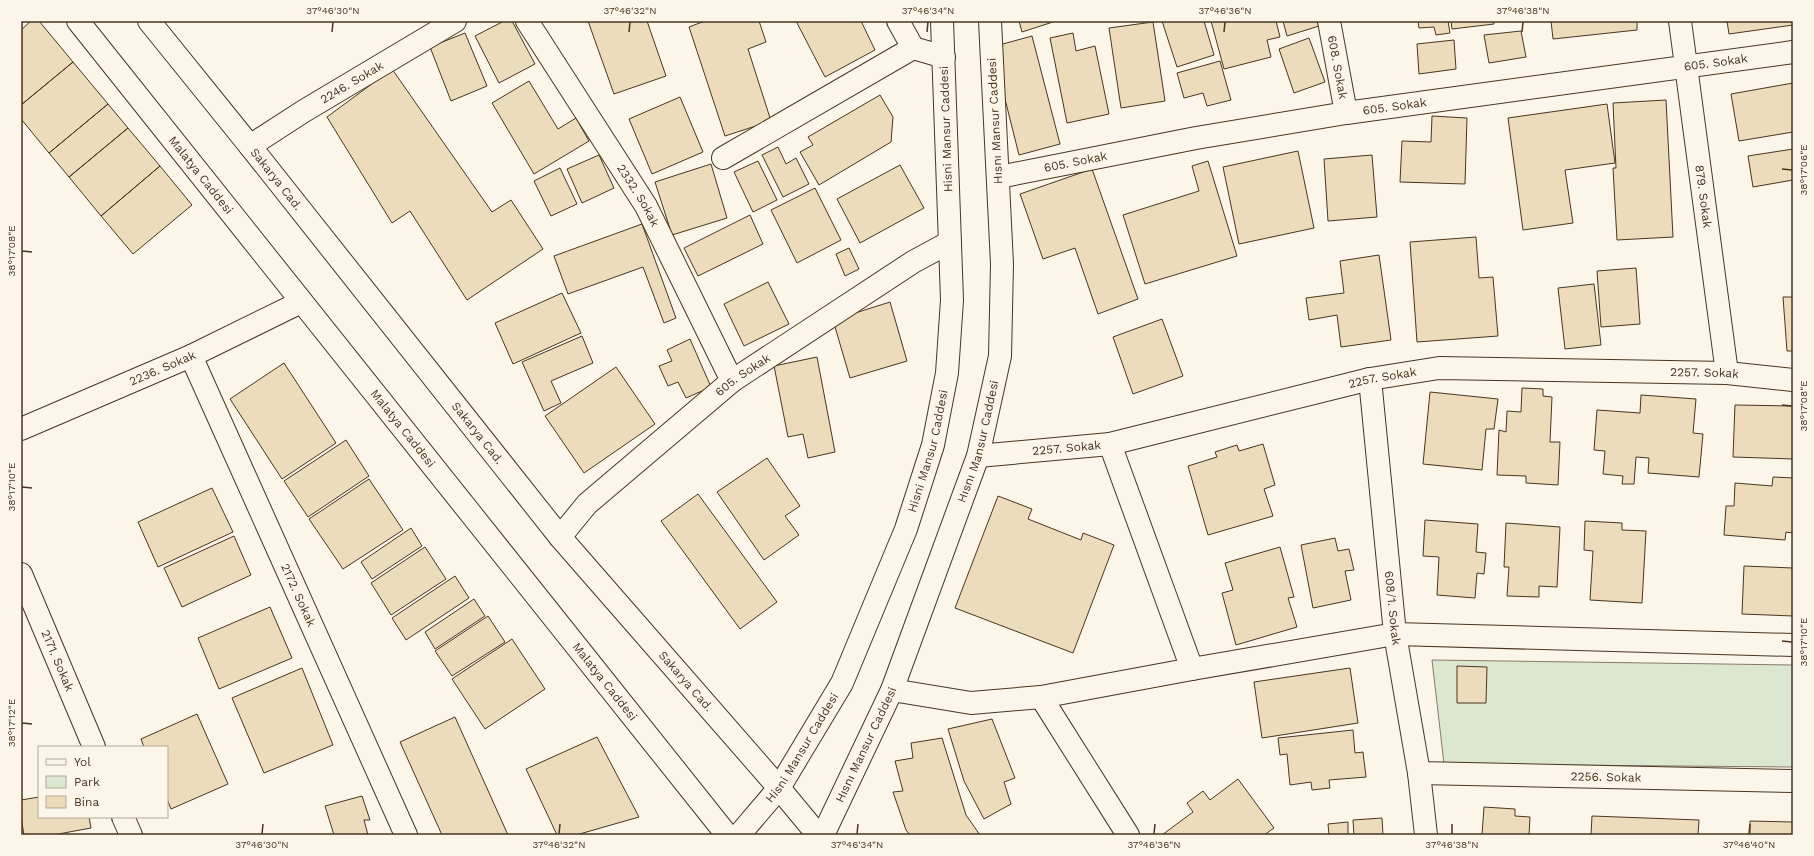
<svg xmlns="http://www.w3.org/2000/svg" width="1814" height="856" font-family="'Work Sans',sans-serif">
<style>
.green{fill:#dce7d0;stroke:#887966}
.building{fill:#ecdcbc;stroke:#4a3520}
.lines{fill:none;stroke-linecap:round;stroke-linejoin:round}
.minor-casing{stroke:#4a3520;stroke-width:24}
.major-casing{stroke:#4a3520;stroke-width:24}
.minor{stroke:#fbf6e9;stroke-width:22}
.major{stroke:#fbf6e9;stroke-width:22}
.ticks{fill:none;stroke:#4a3520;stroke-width:1.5}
.labels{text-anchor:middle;stroke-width:3;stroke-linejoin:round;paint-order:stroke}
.street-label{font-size:12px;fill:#4a3520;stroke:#fbf6e9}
.neatline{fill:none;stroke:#4a3520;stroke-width:1.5}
.ticks-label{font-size:10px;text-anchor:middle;fill:#4a3520}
</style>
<rect width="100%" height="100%" fill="#fbf6e9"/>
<path class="green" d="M 1432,660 L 1793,665 L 1793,767 L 1444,764 Z"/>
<path class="building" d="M 31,21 L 39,21 L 73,62 L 21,105 L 21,30 Z
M 504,21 L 512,21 L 535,64 L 499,83 L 475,36 Z
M 588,21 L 647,21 L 666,76 L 614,94 Z
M 705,21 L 759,21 L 766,42 L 748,49 L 771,121 L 725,136 L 689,27 Z
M 796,21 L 861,21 L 875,50 L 825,77 Z
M 1019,21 L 1056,21 L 1022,32 Z
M 1162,21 L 1204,21 L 1214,55 L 1177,67 Z
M 1211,21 L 1276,21 L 1280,37 L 1267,40 L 1271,57 L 1224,69 Z
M 1283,21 L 1317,21 L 1319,26 L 1287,36 Z
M 1418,21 L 1448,21 L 1450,33 L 1436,35 L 1434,27 L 1419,28 Z
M 1451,21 L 1494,21 L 1494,24 L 1452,29 Z
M 1551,21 L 1637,21 L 1637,30 L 1553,39 Z
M 1727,21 L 1793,21 L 1793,25 L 1729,34 Z
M 1153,22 L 1165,101 L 1121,108 L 1109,28 Z
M 1521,31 L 1526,57 L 1489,63 L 1484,35 Z
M 465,33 L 487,86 L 451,101 L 430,47 Z
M 1073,33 L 1076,51 L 1095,46 L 1109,114 L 1067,123 L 1050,38 Z
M 1032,36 L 1060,144 L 1019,155 L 992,47 Z
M 1309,38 L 1325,82 L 1294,93 L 1279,49 Z
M 1454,40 L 1456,69 L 1419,74 L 1417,44 Z
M 1220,61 L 1231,100 L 1207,106 L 1203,93 L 1184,98 L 1177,73 Z
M 73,62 L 108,104 L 49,153 L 21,119 L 21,105 Z
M 392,69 L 492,212 L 511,200 L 543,249 L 467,300 L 410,211 L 392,223 L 327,117 Z
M 529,81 L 558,129 L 576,118 L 589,141 L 534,174 L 492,103 Z
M 1793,83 L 1793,132 L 1739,141 L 1731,94 Z
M 880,95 L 893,117 L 891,142 L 819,185 L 800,152 L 813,145 L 808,137 Z
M 680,97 L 703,152 L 652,174 L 629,119 Z
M 1666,100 L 1673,237 L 1617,240 L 1613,168 L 1616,168 L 1613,103 Z
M 108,104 L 128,128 L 69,177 L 49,153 Z
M 1607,104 L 1615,163 L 1565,170 L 1573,223 L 1523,230 L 1508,118 Z
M 1432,116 L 1467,118 L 1465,184 L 1400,182 L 1402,141 L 1431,142 Z
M 128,128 L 160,166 L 101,216 L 69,177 Z
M 778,147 L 786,164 L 796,158 L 809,184 L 783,197 L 762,155 Z
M 1793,149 L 1793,180 L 1753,187 L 1748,156 Z
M 1298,151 L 1314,228 L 1239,244 L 1223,167 Z
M 599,155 L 614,188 L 582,203 L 567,169 Z
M 1372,155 L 1377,217 L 1328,221 L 1324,159 Z
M 758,161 L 777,200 L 753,212 L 734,172 Z
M 1208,161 L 1237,256 L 1145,284 L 1123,215 L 1199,191 L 1192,166 Z
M 711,164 L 727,218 L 672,235 L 655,182 Z
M 900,165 L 924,208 L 860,243 L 837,199 Z
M 160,166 L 192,205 L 133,254 L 101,216 Z
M 560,168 L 577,204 L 551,216 L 534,181 Z
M 1092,169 L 1138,299 L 1098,314 L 1075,248 L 1043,259 L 1020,194 Z
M 815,188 L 841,240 L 797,263 L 771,210 Z
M 750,215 L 763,244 L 698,276 L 684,248 Z
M 642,224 L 676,318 L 664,323 L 643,267 L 568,294 L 554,256 Z
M 1476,237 L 1479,278 L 1493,277 L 1498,336 L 1417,342 L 1410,242 Z
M 849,248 L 859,269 L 845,276 L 836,254 Z
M 1379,255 L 1391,340 L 1341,347 L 1337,315 L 1309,320 L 1306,298 L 1344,293 L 1340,261 Z
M 1636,268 L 1640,324 L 1601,327 L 1597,271 Z
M 768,282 L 789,324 L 744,346 L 724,304 Z
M 1594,284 L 1601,345 L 1565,349 L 1558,288 Z
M 562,293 L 581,333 L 513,364 L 495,323 Z
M 1783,297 L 1793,297 L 1793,351 L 1787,351 Z
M 890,302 L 907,361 L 850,378 L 833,320 Z
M 1162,319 L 1183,376 L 1133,394 L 1113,337 Z
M 582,336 L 593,363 L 551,381 L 561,403 L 544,411 L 522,362 Z
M 690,339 L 711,387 L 686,398 L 678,382 L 668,386 L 659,366 L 672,361 L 667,350 Z
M 817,357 L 835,452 L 808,458 L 803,434 L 788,437 L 774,366 Z
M 284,363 L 336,443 L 282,479 L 230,399 Z
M 616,367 L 655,424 L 584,473 L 545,416 Z
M 1522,388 L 1543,389 L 1543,396 L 1552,397 L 1550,442 L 1560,442 L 1558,485 L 1526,483 L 1526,476 L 1497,475 L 1499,430 L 1506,432 L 1507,411 L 1521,412 Z
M 1430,392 L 1498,399 L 1494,429 L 1486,429 L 1482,470 L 1423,464 Z
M 1641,395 L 1696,399 L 1693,433 L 1703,434 L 1699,477 L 1648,473 L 1649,458 L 1636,457 L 1634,484 L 1622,484 L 1623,476 L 1603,474 L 1605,451 L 1594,450 L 1597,410 L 1640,413 Z
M 1735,405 L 1793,406 L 1793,459 L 1733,457 Z
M 346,440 L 369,476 L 308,517 L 284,481 Z
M 1263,444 L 1275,485 L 1264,489 L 1273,516 L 1208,535 L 1188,466 L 1217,457 L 1215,452 L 1237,445 L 1239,451 Z
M 767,458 L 800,506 L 785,516 L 799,535 L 764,560 L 717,492 Z
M 1773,477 L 1793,478 L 1793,533 L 1786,532 L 1785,540 L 1724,535 L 1726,506 L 1734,506 L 1735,483 L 1772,486 Z
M 369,479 L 403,530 L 343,569 L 309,519 Z
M 212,488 L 233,532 L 158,567 L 138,522 Z
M 698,494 L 777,602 L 740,629 L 661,521 Z
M 998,496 L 1032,509 L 1028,519 L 1081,540 L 1083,533 L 1114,545 L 1073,653 L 955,608 Z
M 1425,520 L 1478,524 L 1476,552 L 1486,553 L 1484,574 L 1477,573 L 1475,598 L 1437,595 L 1439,557 L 1423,556 Z
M 1585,521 L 1622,523 L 1622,530 L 1646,531 L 1642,603 L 1590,600 L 1593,551 L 1584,550 Z
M 1506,523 L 1560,527 L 1557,587 L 1539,586 L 1539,597 L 1507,596 L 1509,567 L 1504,567 Z
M 411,528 L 422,546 L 372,579 L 361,562 Z
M 234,536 L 251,575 L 182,607 L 164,568 Z
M 1335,538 L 1338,551 L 1349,549 L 1354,570 L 1345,571 L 1351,600 L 1313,608 L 1301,545 Z
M 425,547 L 446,579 L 391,615 L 371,583 Z
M 1280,547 L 1294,597 L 1288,598 L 1297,627 L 1236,645 L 1222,593 L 1233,590 L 1225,563 Z
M 1744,566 L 1793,568 L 1793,616 L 1742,614 Z
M 455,576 L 469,598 L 406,640 L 392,618 Z
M 474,599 L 485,616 L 435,649 L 425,632 Z
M 270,607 L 292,658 L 219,689 L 198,638 Z
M 488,616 L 505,642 L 452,676 L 435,651 Z
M 512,639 L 545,689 L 485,729 L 452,679 Z
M 1457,666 L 1487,667 L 1486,703 L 1457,703 Z
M 302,668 L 333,745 L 264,773 L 232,698 Z
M 1350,668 L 1358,723 L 1262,738 L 1254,682 Z
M 197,714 L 228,784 L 171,809 L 167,799 L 167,747 L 144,747 L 141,739 Z
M 455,717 L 508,835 L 442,835 L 400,742 Z
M 992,719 L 1015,778 L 1004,782 L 1011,804 L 984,819 L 964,781 L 948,729 Z
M 1353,730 L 1355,753 L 1363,752 L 1366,777 L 1329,780 L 1330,788 L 1312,790 L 1311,782 L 1290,785 L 1287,754 L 1280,755 L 1278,738 Z
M 597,737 L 639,817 L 576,835 L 557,835 L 526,769 Z
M 942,738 L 966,815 L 980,835 L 910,835 L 906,830 L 893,792 L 903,791 L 895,761 L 913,758 L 911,743 Z
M 1238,779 L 1274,828 L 1264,835 L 1162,835 L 1193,812 L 1187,803 L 1203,791 L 1210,800 Z
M 362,796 L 370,820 L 364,820 L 368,835 L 334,835 L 325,806 Z
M 39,797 L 39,817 L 89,817 L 91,828 L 53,835 L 24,835 L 21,817 L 21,800 Z
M 1484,807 L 1515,809 L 1515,816 L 1530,817 L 1529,835 L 1482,835 Z
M 1592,816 L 1699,820 L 1698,835 L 1591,835 Z
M 1382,818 L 1383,835 L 1354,835 L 1353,820 Z
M 1750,821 L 1793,822 L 1793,835 L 1750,835 Z
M 1348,822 L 1348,835 L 1329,835 L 1328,824 Z"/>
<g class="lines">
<defs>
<g id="minor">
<path id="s1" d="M 527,21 L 646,206 L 732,381"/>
<path d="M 898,21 L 913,48 L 944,57"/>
<path id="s2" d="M 1329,21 L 1346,113"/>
<path id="s3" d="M 1680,21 L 1727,373"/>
<path id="s4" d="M 250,146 L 304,111 L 455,21"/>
<path d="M 723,158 L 913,48"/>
<path id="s5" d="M 999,177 L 1196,138 L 1346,113 L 1793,52"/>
<path id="s6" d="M 191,356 L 406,835"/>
<path id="s7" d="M 1370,379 L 1395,634 L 1419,773 L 1426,835"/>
<path id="s8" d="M 21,429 L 191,356 L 301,302"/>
<path d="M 1110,444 L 1192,669"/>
<path id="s9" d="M 978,456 L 1110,444 L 1370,379 L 1439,368 L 1727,373 L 1793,380"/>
<path id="s10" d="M 560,537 L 587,504 L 732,381 L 913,262 L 950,242"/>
<path id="s11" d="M 21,574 L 94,747"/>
<path d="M 892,690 L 971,703 L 1041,697 L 1192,669 L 1395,634 L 1793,645"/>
<path d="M 1041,697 L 1128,835"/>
<path id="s12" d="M 1419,773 L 1793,781"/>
<path d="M 123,817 L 131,835"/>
</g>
<g id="major">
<path id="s13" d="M 78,21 L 727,835"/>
<path id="s14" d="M 149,21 L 250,146 L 560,537 L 779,788 L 818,835"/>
<path id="s15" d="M 739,835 L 779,788 L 842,683 L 906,529 L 933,445 L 947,373 L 952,300 L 942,21"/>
<path id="s16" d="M 823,835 L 892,690 L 978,456 L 1000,356 L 1002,264 L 990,21"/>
</g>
</defs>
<use href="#minor" class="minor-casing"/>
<use href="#major" class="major-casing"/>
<use href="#minor" class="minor"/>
<use href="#major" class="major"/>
</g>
<path class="ticks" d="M 332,32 L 333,22M 629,32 L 630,22M 927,32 L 928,22M 1224,32 L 1225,22M 1522,32 L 1523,22M 1782,169 L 1792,170M 22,251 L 32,252M 1782,405 L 1792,406M 22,487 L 32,488M 1782,641 L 1792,642M 22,723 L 32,724M 262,834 L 263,824M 559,834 L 560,824M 857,834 L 858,824M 1154,834 L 1155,824M 1452,834 L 1452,824M 1749,834 L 1750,824"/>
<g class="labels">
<g class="street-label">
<text dy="4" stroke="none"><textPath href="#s5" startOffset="726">605. Sokak</textPath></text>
<text dy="4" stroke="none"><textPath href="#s2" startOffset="47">608. Sokak</textPath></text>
<text dy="4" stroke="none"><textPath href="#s4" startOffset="120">2246. Sokak</textPath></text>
<text dy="4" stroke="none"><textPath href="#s5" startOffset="402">605. Sokak</textPath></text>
<text transform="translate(995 121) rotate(-93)" y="4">Hısnı Mansur Caddesi</text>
<text transform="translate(946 129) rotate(-92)" y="4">Hisni Mansur Caddesi</text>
<text dy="4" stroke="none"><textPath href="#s5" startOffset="78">605. Sokak</textPath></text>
<text dy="4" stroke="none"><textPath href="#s13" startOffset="197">Malatya Caddesi</textPath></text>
<text dy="4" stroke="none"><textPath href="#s14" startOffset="203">Sakarya Cad.</textPath></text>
<text dy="4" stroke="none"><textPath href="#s1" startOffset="207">2332. Sokak</textPath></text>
<text dy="4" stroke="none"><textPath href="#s3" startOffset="177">879. Sokak</textPath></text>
<text dy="4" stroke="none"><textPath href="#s8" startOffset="154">2236. Sokak</textPath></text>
<text dy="4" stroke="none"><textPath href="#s9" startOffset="736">2257. Sokak</textPath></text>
<text dy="4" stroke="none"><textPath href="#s10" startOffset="245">605. Sokak</textPath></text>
<text dy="4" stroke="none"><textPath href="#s9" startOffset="413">2257. Sokak</textPath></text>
<text dy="4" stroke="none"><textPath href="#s13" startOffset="521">Malatya Caddesi</textPath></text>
<text dy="4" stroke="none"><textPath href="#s14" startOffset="527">Sakarya Cad.</textPath></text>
<text dy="4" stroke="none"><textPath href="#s16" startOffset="424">Hısnı Mansur Caddesi</textPath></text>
<text dy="4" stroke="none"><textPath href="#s9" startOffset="89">2257. Sokak</textPath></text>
<text dy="4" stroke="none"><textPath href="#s15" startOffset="432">Hisni Mansur Caddesi</textPath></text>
<text dy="4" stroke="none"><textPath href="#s6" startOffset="262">2172. Sokak</textPath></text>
<text dy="4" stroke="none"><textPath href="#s7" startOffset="230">608/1. Sokak</textPath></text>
<text dy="4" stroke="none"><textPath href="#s11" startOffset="94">2171. Sokak</textPath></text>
<text dy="4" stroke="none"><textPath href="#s13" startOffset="845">Malatya Caddesi</textPath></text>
<text dy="4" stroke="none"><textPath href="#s14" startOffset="851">Sakarya Cad.</textPath></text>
<text dy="4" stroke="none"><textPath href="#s16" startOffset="100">Hısnı Mansur Caddesi</textPath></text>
<text dy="4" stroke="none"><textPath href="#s15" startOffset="108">Hisni Mansur Caddesi</textPath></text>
<text dy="4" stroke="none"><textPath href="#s12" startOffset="187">2256. Sokak</textPath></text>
</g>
</g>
<rect width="1814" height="856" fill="none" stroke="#fbf6e9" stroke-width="44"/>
<rect x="38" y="746" width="130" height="72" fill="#fbf6e9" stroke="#b4a999"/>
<rect x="46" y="759" width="20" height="6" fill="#fbf6e9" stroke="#b4a999"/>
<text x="74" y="766" font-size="12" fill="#4a3520">Yol</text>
<rect x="46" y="776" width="20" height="12" fill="#dce7d0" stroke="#b4a999"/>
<text x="74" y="786" font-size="12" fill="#4a3520">Park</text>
<rect x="46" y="796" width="20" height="12" fill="#ecdcbc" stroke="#b4a999"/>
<text x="74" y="806" font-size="12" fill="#4a3520">Bina</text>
<rect x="22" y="22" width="1770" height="812" class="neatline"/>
<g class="ticks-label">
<text x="333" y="14">37°46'30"N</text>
<text x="630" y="14">37°46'32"N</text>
<text x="928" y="14">37°46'34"N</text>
<text x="1225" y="14">37°46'36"N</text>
<text x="1523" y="14">37°46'38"N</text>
<text transform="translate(1803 170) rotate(-90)" y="4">38°17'06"E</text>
<text transform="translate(11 251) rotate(-90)" y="4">38°17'08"E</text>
<text transform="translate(1803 406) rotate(-90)" y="4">38°17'08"E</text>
<text transform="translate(11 487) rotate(-90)" y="4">38°17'10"E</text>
<text transform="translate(1803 642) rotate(-90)" y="4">38°17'10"E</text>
<text transform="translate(11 723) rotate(-90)" y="4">38°17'12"E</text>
<text x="262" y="848">37°46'30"N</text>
<text x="559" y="848">37°46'32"N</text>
<text x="857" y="848">37°46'34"N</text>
<text x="1154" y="848">37°46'36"N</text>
<text x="1452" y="848">37°46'38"N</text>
<text x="1749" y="848">37°46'40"N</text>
</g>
</svg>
